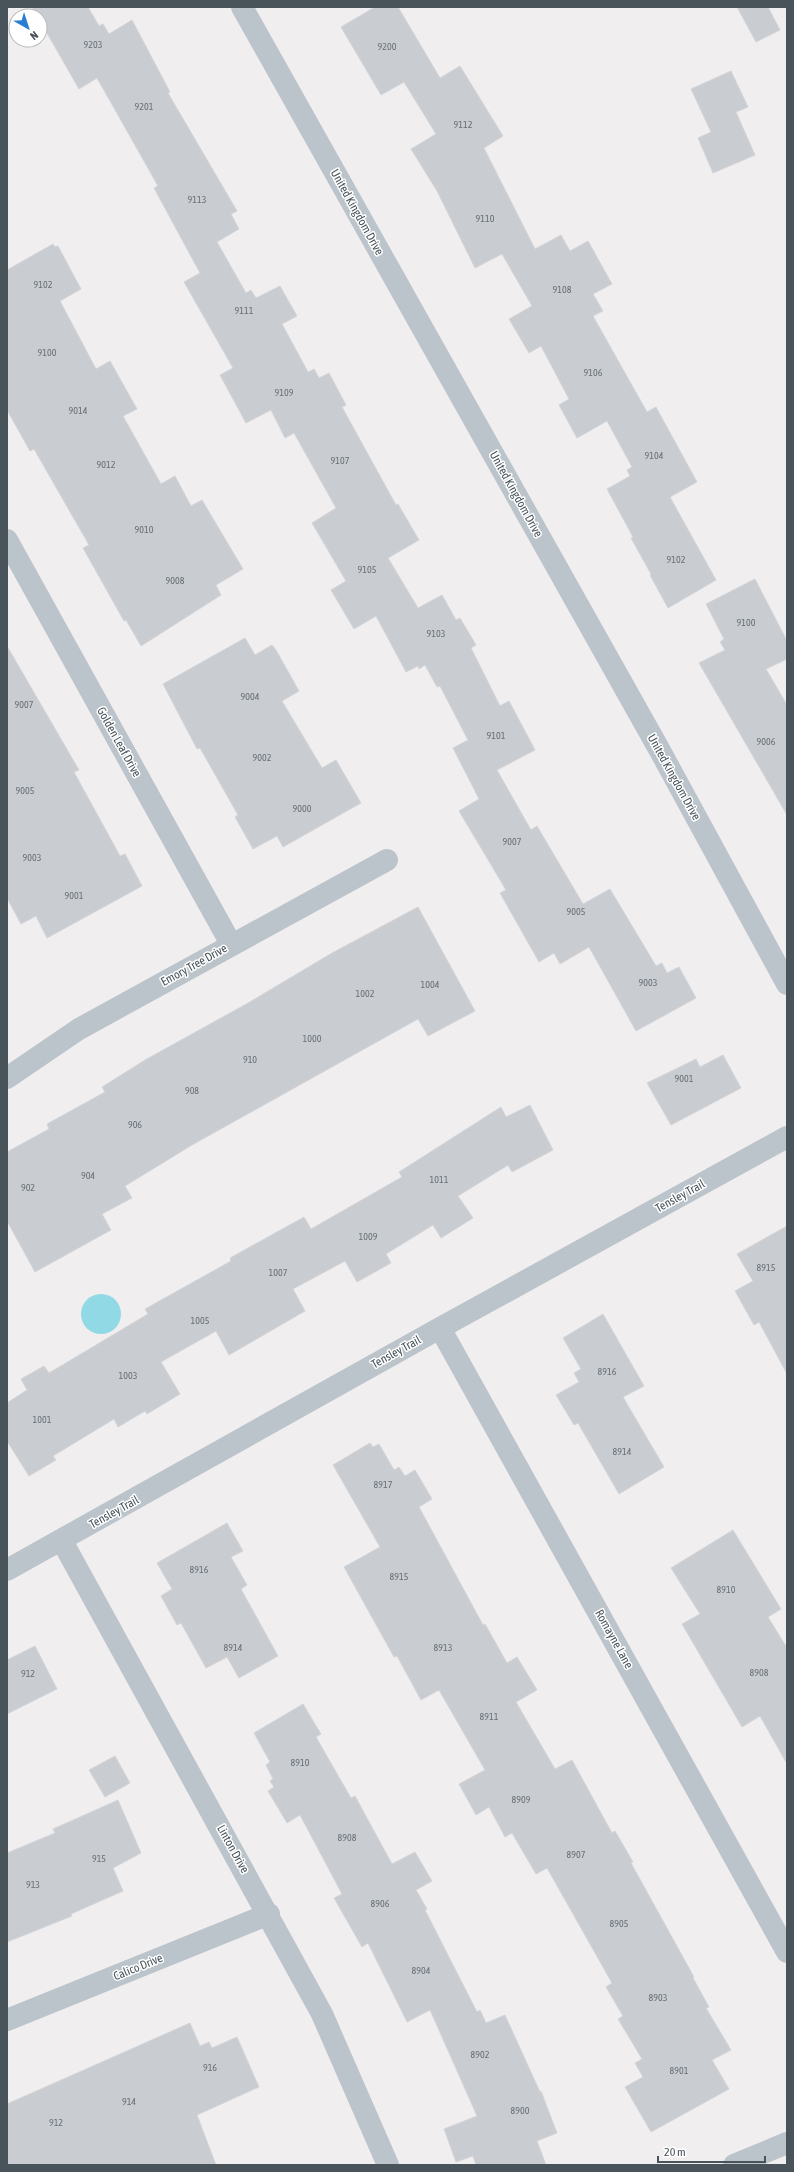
<svg xmlns="http://www.w3.org/2000/svg" width="794" height="2172" font-family="'Asap Condensed',sans-serif">
<style>
.water{fill:#90d9e5}
.building{fill:#c9ccd1;stroke:#d3d5d9}
.lines{fill:none;stroke-linecap:round;stroke-linejoin:round}
.street{stroke:#bbc4ca;stroke-width:22}
.labels{text-anchor:middle;stroke-width:3;stroke-linejoin:round;paint-order:stroke}
.number-label{font-size:10px;fill:#687178}
.street-label{font-size:12px;fill:#48535a;stroke:#fff}
</style>
<rect width="100%" height="100%" fill="#f1eeef"/>
<path class="water" d="M81 1314a20 20 0 1 1 40 0a20 20 0 1 1-40 0Z"/>
<path class="building" d="M 32,7 L 88,7 L 99,26 L 103,24 L 109,34 L 132,20 L 170,92 L 168,93 L 237,211 L 231,214 L 239,229 L 217,242 L 246,293 L 251,290 L 256,298 L 280,286 L 297,316 L 282,324 L 308,372 L 314,369 L 319,378 L 329,373 L 346,405 L 342,407 L 396,505 L 398,504 L 419,540 L 388,558 L 418,608 L 442,595 L 456,620 L 460,618 L 476,645 L 471,648 L 500,706 L 509,701 L 535,750 L 497,770 L 531,830 L 537,826 L 583,904 L 610,889 L 656,966 L 662,963 L 667,973 L 679,967 L 696,998 L 636,1031 L 589,947 L 560,964 L 554,953 L 539,962 L 500,893 L 506,890 L 459,811 L 479,799 L 453,748 L 468,740 L 440,686 L 437,687 L 425,665 L 419,669 L 418,666 L 406,672 L 376,616 L 354,629 L 331,590 L 346,581 L 312,523 L 336,508 L 294,433 L 285,438 L 271,410 L 246,423 L 220,375 L 233,368 L 184,282 L 200,273 L 154,188 L 158,186 L 97,78 L 79,89 L 40,21 L 40,16 L 37,16 Z
M 375,7 L 398,7 L 440,78 L 460,66 L 503,136 L 484,148 L 535,249 L 561,235 L 570,251 L 588,241 L 612,284 L 593,294 L 603,311 L 593,316 L 647,412 L 656,407 L 697,482 L 670,497 L 716,580 L 668,608 L 650,575 L 651,574 L 631,538 L 633,537 L 607,489 L 630,476 L 627,470 L 632,467 L 607,421 L 577,438 L 559,405 L 569,399 L 541,346 L 529,353 L 509,319 L 532,306 L 502,254 L 475,268 L 437,191 L 411,149 L 436,134 L 404,82 L 381,95 L 341,27 Z
M 737,7 L 768,7 L 780,30 L 756,42 Z
M 731,71 L 748,107 L 736,112 L 755,155 L 713,173 L 698,138 L 711,132 L 691,89 Z
M 53,244 L 55,247 L 58,246 L 81,289 L 60,301 L 96,369 L 110,361 L 137,409 L 123,416 L 161,484 L 175,476 L 191,506 L 202,500 L 243,569 L 216,585 L 221,595 L 141,646 L 126,620 L 124,621 L 83,548 L 89,545 L 34,449 L 30,451 L 7,410 L 7,270 Z
M 755,579 L 787,641 L 787,659 L 766,669 L 787,705 L 787,815 L 699,663 L 725,650 L 720,642 L 724,639 L 706,604 Z
M 245,638 L 255,655 L 272,645 L 276,650 L 299,691 L 282,701 L 322,768 L 336,760 L 361,803 L 283,847 L 277,836 L 253,849 L 235,817 L 238,815 L 200,748 L 197,749 L 163,684 Z
M 7,646 L 79,770 L 74,772 L 120,856 L 125,854 L 142,886 L 47,938 L 36,916 L 21,924 L 7,898 Z
M 418,907 L 475,1011 L 428,1036 L 418,1019 L 192,1145 L 125,1186 L 132,1198 L 102,1214 L 111,1230 L 35,1272 L 7,1221 L 7,1152 L 49,1129 L 47,1124 L 105,1092 L 102,1087 L 145,1060 L 248,1003 L 332,953 Z
M 723,1055 L 741,1088 L 671,1125 L 647,1083 L 696,1059 L 700,1067 Z
M 530,1105 L 553,1150 L 512,1172 L 508,1165 L 458,1196 L 473,1218 L 441,1238 L 433,1225 L 386,1254 L 391,1263 L 357,1282 L 345,1261 L 293,1289 L 305,1311 L 229,1355 L 216,1331 L 161,1362 L 180,1394 L 147,1414 L 145,1411 L 118,1427 L 114,1419 L 53,1456 L 56,1460 L 29,1476 L 7,1441 L 7,1403 L 27,1390 L 21,1379 L 44,1366 L 49,1373 L 148,1314 L 145,1309 L 231,1261 L 230,1258 L 304,1217 L 311,1229 L 402,1177 L 399,1172 L 501,1107 L 506,1117 Z
M 787,1226 L 787,1374 L 759,1322 L 754,1325 L 735,1291 L 753,1281 L 737,1254 Z
M 603,1314 L 644,1386 L 623,1397 L 664,1467 L 619,1494 L 578,1423 L 574,1425 L 556,1395 L 579,1382 L 574,1373 L 581,1369 L 563,1338 Z
M 370,1443 L 373,1447 L 379,1444 L 394,1470 L 399,1467 L 405,1476 L 415,1470 L 432,1499 L 419,1507 L 483,1625 L 485,1624 L 507,1663 L 517,1657 L 537,1690 L 516,1702 L 555,1769 L 572,1760 L 612,1833 L 615,1831 L 633,1862 L 631,1863 L 694,1977 L 693,1978 L 709,2007 L 706,2008 L 731,2050 L 712,2060 L 729,2089 L 651,2132 L 625,2087 L 643,2077 L 635,2063 L 642,2059 L 618,2019 L 623,2016 L 606,1987 L 612,1983 L 547,1868 L 536,1874 L 512,1833 L 505,1837 L 489,1807 L 476,1815 L 459,1784 L 485,1770 L 439,1690 L 421,1700 L 397,1656 L 394,1657 L 344,1567 L 380,1547 L 333,1465 Z
M 227,1523 L 243,1551 L 231,1557 L 247,1585 L 241,1589 L 278,1656 L 239,1678 L 227,1657 L 206,1668 L 181,1623 L 177,1625 L 161,1596 L 172,1589 L 157,1563 Z
M 733,1530 L 781,1609 L 768,1617 L 787,1648 L 787,1764 L 760,1716 L 742,1727 L 682,1624 L 700,1614 L 671,1568 Z
M 35,1646 L 57,1689 L 7,1714 L 7,1660 Z
M 303,1704 L 321,1734 L 316,1737 L 351,1798 L 355,1796 L 392,1864 L 415,1852 L 432,1881 L 416,1890 L 427,1909 L 425,1910 L 477,2012 L 480,2010 L 486,2023 L 505,2015 L 540,2092 L 541,2091 L 557,2133 L 537,2141 L 546,2165 L 476,2165 L 473,2156 L 456,2162 L 444,2129 L 477,2116 L 430,2010 L 407,2022 L 368,1943 L 362,1947 L 334,1898 L 342,1894 L 300,1815 L 287,1823 L 268,1791 L 274,1787 L 270,1781 L 273,1779 L 266,1765 L 270,1762 L 254,1733 Z
M 115,1756 L 130,1783 L 105,1797 L 89,1770 Z
M 118,1800 L 141,1853 L 113,1868 L 123,1891 L 71,1914 L 72,1916 L 7,1942 L 7,1853 L 55,1833 L 53,1829 Z
M 190,2023 L 200,2046 L 209,2042 L 212,2048 L 237,2037 L 259,2087 L 197,2115 L 216,2165 L 7,2165 L 7,2104 Z"/>
<g class="lines">
<path class="street" d="M 242,7 L 659,749 L 787,984
M 7,540 L 231,944
M 7,1078 L 79,1029 L 387,860
M 440,1328 L 787,1952
M 62,1541 L 322,2014 L 388,2165
M 7,1570 L 440,1328 L 787,1137
M 7,2020 L 269,1914
M 734,2165 L 787,2143"/>
</g>
<g class="labels">
<g class="number-label">
<text x="93" y="48">9203</text>
<text x="387" y="50">9200</text>
<text x="144" y="110">9201</text>
<text x="463" y="128">9112</text>
<text x="197" y="203">9113</text>
<text x="485" y="222">9110</text>
<text x="43" y="288">9102</text>
<text x="562" y="293">9108</text>
<text x="244" y="314">9111</text>
<text x="47" y="356">9100</text>
<text x="593" y="376">9106</text>
<text x="284" y="396">9109</text>
<text x="78" y="414">9014</text>
<text x="654" y="459">9104</text>
<text x="340" y="464">9107</text>
<text x="106" y="468">9012</text>
<text x="144" y="533">9010</text>
<text x="676" y="563">9102</text>
<text x="367" y="573">9105</text>
<text x="175" y="584">9008</text>
<text x="746" y="626">9100</text>
<text x="436" y="637">9103</text>
<text x="250" y="700">9004</text>
<text x="24" y="708">9007</text>
<text x="496" y="739">9101</text>
<text x="766" y="745">9006</text>
<text x="262" y="761">9002</text>
<text x="25" y="794">9005</text>
<text x="302" y="812">9000</text>
<text x="512" y="845">9007</text>
<text x="32" y="861">9003</text>
<text x="74" y="899">9001</text>
<text x="576" y="915">9005</text>
<text x="648" y="986">9003</text>
<text x="430" y="988">1004</text>
<text x="365" y="997">1002</text>
<text x="312" y="1042">1000</text>
<text x="250" y="1063">910</text>
<text x="684" y="1082">9001</text>
<text x="192" y="1094">908</text>
<text x="135" y="1128">906</text>
<text x="88" y="1179">904</text>
<text x="439" y="1183">1011</text>
<text x="28" y="1191">902</text>
<text x="368" y="1240">1009</text>
<text x="766" y="1271">8915</text>
<text x="278" y="1276">1007</text>
<text x="200" y="1324">1005</text>
<text x="607" y="1375">8916</text>
<text x="128" y="1379">1003</text>
<text x="42" y="1423">1001</text>
<text x="622" y="1455">8914</text>
<text x="383" y="1488">8917</text>
<text x="199" y="1573">8916</text>
<text x="399" y="1580">8915</text>
<text x="726" y="1593">8910</text>
<text x="233" y="1651">8914</text>
<text x="443" y="1651">8913</text>
<text x="759" y="1676">8908</text>
<text x="28" y="1677">912</text>
<text x="489" y="1720">8911</text>
<text x="300" y="1766">8910</text>
<text x="521" y="1803">8909</text>
<text x="347" y="1841">8908</text>
<text x="576" y="1858">8907</text>
<text x="99" y="1862">915</text>
<text x="33" y="1888">913</text>
<text x="380" y="1907">8906</text>
<text x="619" y="1927">8905</text>
<text x="421" y="1974">8904</text>
<text x="658" y="2001">8903</text>
<text x="480" y="2058">8902</text>
<text x="210" y="2071">916</text>
<text x="679" y="2074">8901</text>
<text x="129" y="2105">914</text>
<text x="520" y="2114">8900</text>
<text x="56" y="2126">912</text>
</g>
<g class="street-label">
<text transform="translate(357 212) rotate(61)" y="4">United Kingdom Drive</text>
<text transform="translate(516 494) rotate(61)" y="4">United Kingdom Drive</text>
<text transform="translate(119 742) rotate(61)" y="4">Golden Leaf Drive</text>
<text transform="translate(674 777) rotate(61)" y="4">United Kingdom Drive</text>
<text transform="translate(194 965) rotate(-29)" y="4">Emory Tree Drive</text>
<text transform="translate(680 1196) rotate(-29)" y="4">Tensley Trail</text>
<text transform="translate(396 1352) rotate(-29)" y="4">Tensley Trail</text>
<text transform="translate(114 1512) rotate(-29)" y="4">Tensley Trail</text>
<text transform="translate(614 1639) rotate(61)" y="4">Romayne Lane</text>
<text transform="translate(233 1849) rotate(61)" y="4">Linton Drive</text>
<text transform="translate(138 1967) rotate(-22)" y="4">Calico Drive</text>
</g>
</g>
<rect width="794" height="2172" fill="none" stroke="#48535a" stroke-width="16"/>
<g transform="translate(28 28) rotate(141)"><circle r="19" fill="#ffffff" stroke="#b6babd"/>
<path d="M0-3L7 15L0 10L-7 15Z" fill="#277ed2"/>
<text y="-6" font-size="11" font-weight="bold" text-anchor="middle" fill="#48535a">N</text>
</g>
<path d="M658 2156v6h107v-6" fill="none" stroke="#48535a" stroke-width="2"/>
<text x="664" y="2156" font-size="12" fill="#48535a" stroke="#ffffff" stroke-width="3" paint-order="stroke">20 m</text>
</svg>
